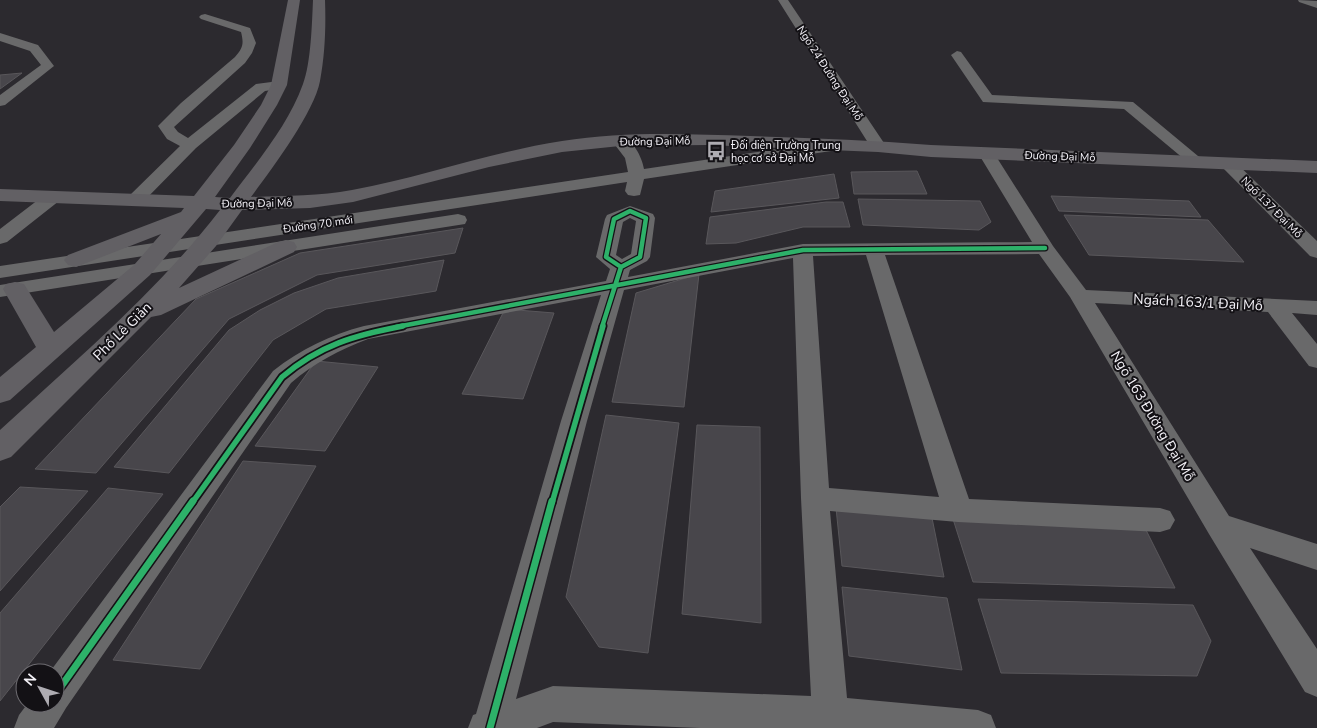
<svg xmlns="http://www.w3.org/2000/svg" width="1317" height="728" font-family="'Nunito Sans',sans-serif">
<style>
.building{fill:#48464b;stroke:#59575b}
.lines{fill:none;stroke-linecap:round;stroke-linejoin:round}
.minor{fill:#69696a;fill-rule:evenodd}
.major{fill:#626064;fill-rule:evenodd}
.cycleway-far2-casing{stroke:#131115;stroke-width:7}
.cycleway-far1-casing{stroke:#131115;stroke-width:9}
.cycleway-casing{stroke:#131115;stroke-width:10}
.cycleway-far2{stroke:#2db169;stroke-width:4.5}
.cycleway-far1{stroke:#2db169;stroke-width:5.5}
.cycleway{stroke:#2db169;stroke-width:7}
.labels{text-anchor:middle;stroke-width:4;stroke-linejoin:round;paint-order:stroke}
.far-street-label{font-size:11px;fill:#f4f2f8;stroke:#131115}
.far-poi-label{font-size:11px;fill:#f4f2f8;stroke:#131115;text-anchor:start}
.street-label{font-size:14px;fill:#f4f2f8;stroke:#131115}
</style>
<rect width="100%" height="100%" fill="#2c2a2f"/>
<path class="building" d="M 22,73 L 0,89 L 0,75 Z
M 917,171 L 927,194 L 854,194 L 851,172 Z
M 834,174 L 839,198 L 711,212 L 715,191 Z
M 1051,196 L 1189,201 L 1201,217 L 1059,211 Z
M 858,199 L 980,201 L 991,222 L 979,230 L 863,225 Z
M 826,202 L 843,202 L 850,227 L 803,227 L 736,243 L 706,244 L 710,217 Z
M 1064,215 L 1208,220 L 1244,262 L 1089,255 Z
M 463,228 L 455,253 L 317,275 L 229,319 L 96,473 L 35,469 L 196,299 L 300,253 Z
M 444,260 L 436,291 L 326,309 L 273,340 L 169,473 L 114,467 L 229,330 L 260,310 L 294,293 L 338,278 Z
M 699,274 L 684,407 L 612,402 L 636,293 Z
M 505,309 L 554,313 L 523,399 L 462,394 Z
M 316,361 L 378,367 L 325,451 L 255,446 Z
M 606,415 L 679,423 L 648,653 L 599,647 L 566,597 Z
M 697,425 L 760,427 L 761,623 L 682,614 Z
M 243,461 L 316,466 L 200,669 L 113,660 Z
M 20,487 L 88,491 L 0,591 L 0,507 Z
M 108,488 L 163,494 L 0,701 L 0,613 Z
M 836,508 L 932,518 L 944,577 L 842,566 Z
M 953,519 L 1145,528 L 1175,588 L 973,582 Z
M 842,587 L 947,598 L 962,670 L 849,656 Z
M 978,599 L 1193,605 L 1211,641 L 1197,676 L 1001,673 Z"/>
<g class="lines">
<path class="minor" d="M 778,0 L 788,0 L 886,146 L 884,149 L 872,149 Z
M 1298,0 L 1317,1 L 1317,8 L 1299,2 Z
M 205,14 L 250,28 L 256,43 L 252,53 L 245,63 L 174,127 L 178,132 L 188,138 L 256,84 L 279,81 L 286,85 L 284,88 L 265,91 L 196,148 L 141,204 L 135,205 L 129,204 L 126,200 L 129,196 L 180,146 L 167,139 L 158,126 L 181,103 L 235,57 C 243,48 244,44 241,32 L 201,19 L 199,17 L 201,15 Z
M 0,33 L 38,45 L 54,66 L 5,105 L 0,106 L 0,95 L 41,65 L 30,51 L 0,41 Z
M 957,51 L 961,52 L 992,95 L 1133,102 L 1204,161 L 1202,164 L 1190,164 L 1124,109 L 983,102 L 951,55 Z
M 620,136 C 633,139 642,157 644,169 L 838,140 L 844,142 L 846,145 L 844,148 L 838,150 L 644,179 L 640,195 L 634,196 L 628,195 L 625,191 L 627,182 L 0,278 L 0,266 L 628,172 L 625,158 L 612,141 L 614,138 Z
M 986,148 L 992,150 L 1053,246 L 1086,290 L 1317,301 L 1317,315 L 1292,313 L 1317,344 L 1317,368 L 1309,366 L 1268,312 L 1095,303 L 1229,516 L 1317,544 L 1317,570 L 1250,548 L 1317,649 L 1317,697 L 1305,692 L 1209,534 L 1070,297 L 1039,254 L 885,255 L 969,499 L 1160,508 L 1170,511 L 1175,520 L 1170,529 L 1160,532 L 958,522 L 830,511 L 847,698 L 978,710 L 991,715 L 996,728 L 700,728 L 553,722 L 537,728 L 468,728 L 473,715 L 476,714 L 561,421 L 601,295 L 368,339 C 339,350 314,363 291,383 L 66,708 L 54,728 L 14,728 L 19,715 L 28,703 L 55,703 L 55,673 L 49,673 L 273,371 C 301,349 330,335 364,326 L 606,281 L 610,269 L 596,257 L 605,219 L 607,215 L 630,206 L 653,214 L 655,218 L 650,257 L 647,261 L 630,270 L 628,277 L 803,244 L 1032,242 L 978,153 L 980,150 ZM 630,218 L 636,221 L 631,254 L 622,259 L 616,255 L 623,222 ZM 866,255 L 939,497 L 829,488 L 813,256 ZM 793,258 L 801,498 L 811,696 L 553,686 L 516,699 L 587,421 L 624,290 Z
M 1227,158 L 1233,160 L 1317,241 L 1317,258 L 1310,256 L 1221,166 L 1219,163 L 1221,160 Z
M 53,192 L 59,193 L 62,197 L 59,201 L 7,242 L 0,244 L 0,229 L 47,193 Z
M 458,214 L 465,216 L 467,220 L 465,224 L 0,297 L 0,285 Z"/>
<path class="major" d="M 288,0 L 300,0 L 287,85 L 277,105 L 250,148 L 215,197 L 230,198 C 256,163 288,126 303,84 C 311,63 312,23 313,0 L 325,0 C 326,27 325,55 320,81 C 314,113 271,170 251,197 C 285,196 319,196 352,190 C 423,177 491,152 562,141 C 623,131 688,134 750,136 C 811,138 871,140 931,145 L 1317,161 L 1317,173 L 931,157 L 878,152 L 706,145 L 620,146 L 562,152 L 489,167 L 353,202 L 310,208 L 242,210 L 216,246 L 179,288 L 278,242 L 286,240 L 294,242 L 297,247 L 294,252 L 161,315 L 151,317 L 11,457 L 0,461 L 0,430 C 76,360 157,292 220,210 L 206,209 L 150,275 L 10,400 L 0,403 L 0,377 L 36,347 L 3,289 L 6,284 L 15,282 L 24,284 L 54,332 L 134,265 L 161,234 L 76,267 L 68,265 L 64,260 L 68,255 L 181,212 L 184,208 L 0,201 L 0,189 L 194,196 L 234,145 L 261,105 L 271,85 Z"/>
<defs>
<path id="cycleway-far2" d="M 630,211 L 646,218 L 640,257 L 621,267 L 606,257 L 614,219 Z
M 396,327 L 803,250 L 1045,248
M 602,327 L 621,267"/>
<path id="cycleway-far1" d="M 192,503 L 282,377 C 320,345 355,335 403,326
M 552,503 L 603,326"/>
<path id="cycleway" d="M 55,695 L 193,501
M 490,728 L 552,501"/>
</defs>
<use href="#cycleway-far2" class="cycleway-far2-casing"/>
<use href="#cycleway-far1" class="cycleway-far1-casing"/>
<use href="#cycleway" class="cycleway-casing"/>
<use href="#cycleway-far2" class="cycleway-far2"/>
<use href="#cycleway-far1" class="cycleway-far1"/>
<use href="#cycleway" class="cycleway"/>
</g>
<defs>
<symbol id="bus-bare" viewBox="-9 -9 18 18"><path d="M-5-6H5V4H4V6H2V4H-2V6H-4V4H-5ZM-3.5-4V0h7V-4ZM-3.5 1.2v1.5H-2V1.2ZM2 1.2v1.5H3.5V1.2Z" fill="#aeacb2" stroke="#131115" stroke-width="2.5" paint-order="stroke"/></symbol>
</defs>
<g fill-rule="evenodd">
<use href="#bus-bare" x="702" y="137" width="28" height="28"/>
</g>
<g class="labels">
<g class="far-street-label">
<text transform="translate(830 73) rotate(57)" y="4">Ngõ 24 Đường Đại Mỗ</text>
<text transform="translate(655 141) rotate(-1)" y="4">Đường Đại Mỗ</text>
<text transform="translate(1060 156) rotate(2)" y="4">Đường Đại Mỗ</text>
<text transform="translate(257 203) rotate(-1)" y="4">Đường Đại Mỗ</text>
<text transform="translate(1272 207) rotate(45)" y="4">Ngõ 137 Đại Mỗ</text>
<text transform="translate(318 224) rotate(-8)" y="4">Đường 70 mới</text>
</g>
<g class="far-poi-label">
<text x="731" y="149">Đối diện Trường Trung<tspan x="731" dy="13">học cơ sở Đại Mỗ</tspan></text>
</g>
<g class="street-label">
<text transform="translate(1198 302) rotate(3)" y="5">Ngách 163/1 Đại Mỗ</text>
<text transform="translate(122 331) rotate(-45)" y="5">Phố Lê Giản</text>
<text transform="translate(1153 416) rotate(59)" y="5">Ngõ 163 Đường Đại Mỗ</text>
</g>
</g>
<g transform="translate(40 688) rotate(310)"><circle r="24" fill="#131115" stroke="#6d6b70"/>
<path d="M0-4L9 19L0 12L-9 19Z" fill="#aeacb2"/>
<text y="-8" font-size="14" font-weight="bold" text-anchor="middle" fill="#f4f2f8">N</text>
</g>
</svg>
